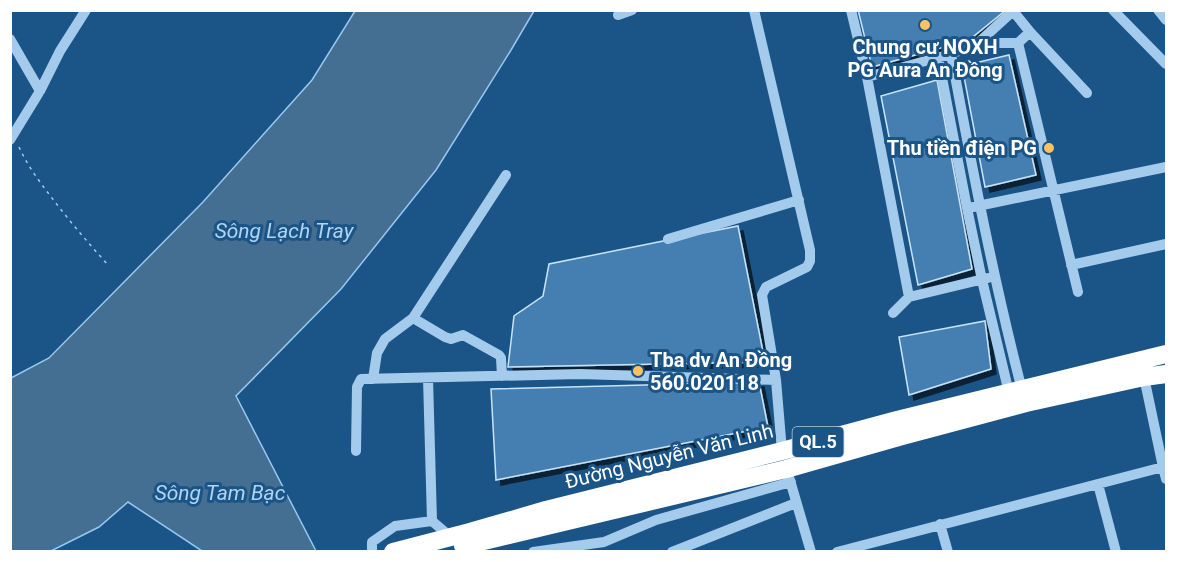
<svg xmlns="http://www.w3.org/2000/svg" width="1177" height="562" font-family="Roboto,sans-serif">
<style>
.water{fill:#456e93;stroke:#97c8ee;stroke-width:1.5}
.building{fill:#447fb1;stroke:#c9e3f9;stroke-width:1.5;filter:url(#shadow)}
.lines{fill:none;stroke-linecap:round;stroke-linejoin:round}
.path{stroke:#a4cbec;stroke-width:1.5;stroke-dasharray:3 4.5;stroke-linecap:butt}
.minor{stroke:#a4cbec;stroke-width:10}
.highway{stroke:#fff;stroke-width:18}
.poi-dot{fill:#fec261;stroke:#1b5588;stroke-width:2}
.labels{text-anchor:middle;stroke-width:6;stroke-linejoin:round;paint-order:stroke}
.shield{fill:#1b5588;stroke:#bbccdb;stroke-width:1.5}
.shield-label{font-size:18px;font-weight:bold;fill:#fff}
.poi-label{font-size:20px;font-weight:bold;fill:#fff;stroke:#1b5588}
.street-label{font-size:20px;fill:#fff;stroke:#1b5588}
.water-label{font-size:21px;font-style:italic;fill:#b0d5f4;stroke:#1b5588}
</style>
<defs>
<filter id="shadow"><feDropShadow dx="5" dy="5" stdDeviation="0" flood-color="#0009"/></filter>
</defs>
<rect width="100%" height="100%" fill="#1b5588"/>
<path class="water" d="M 355,11 L 534,11 L 511,50 L 436,170 L 341,289 L 236,396 L 316,551 L 202,551 L 128,502 L 99,527 L 51,551 L 11,551 L 11,378 L 49,358 L 203,202 L 312,80 Z"/>
<path class="building" d="M 858,10 L 1006,10 L 969,40 L 872,67 Z
M 1009,55 L 1036,175 L 985,187 L 962,66 Z
M 937,80 L 972,269 L 918,285 L 881,96 Z
M 738,226 L 765,362 L 508,367 L 514,316 L 543,296 L 549,264 Z
M 985,321 L 991,369 L 909,395 L 899,337 Z
M 759,382 L 768,427 L 496,480 L 491,389 Z"/>
<g class="lines">
<path class="path" d="M 19,147 C 28,167 42,185 55,202 C 72,224 90,245 109,266"/>
<path class="minor" d="M 754,10 L 810,250 L 810,261 L 807,267 L 766,287 L 762,295 L 776,380
M 851,10 L 867,77 L 909,297
M 1113,10 L 1166,64
M 1158,10 L 1166,20
M 618,15 L 632,10
M 10,39 L 40,91
M 978,43 L 1018,43 L 1030,32
M 1018,43 L 1078,292
M 951,54 C 972,168 994,282 1023,394
M 938,57 L 967,208 L 982,280 L 1010,397
M 867,77 L 951,54 L 978,43 L 1013,11 L 1030,32 L 1087,93
M 10,140 L 40,91 L 60,51 L 86,10
M 973,207 L 1166,167
M 668,239 L 799,200
M 1071,265 L 1166,244
M 893,313 L 909,297 L 988,278
M 413,318 L 445,337 L 451,339 L 463,335 L 499,355 L 501,358 L 502,376
M 1144,377 L 1163,467 L 1166,479
M 428,378 L 432,521
M 373,379 L 377,353 L 385,339 L 413,318 L 506,175
M 356,451 L 357,387 L 361,379 L 580,374 L 776,380 L 782,451
M 789,477 L 811,552
M 1098,484 L 1116,552
M 940,524 L 948,552
M 372,552 L 372,542 L 395,526 L 432,521 L 453,539
M 533,552 L 604,542 L 656,520 L 791,482
M 672,552 L 796,503
M 837,552 L 1163,467"/>
<path class="highway" d="M 463,546 L 786,469 L 902,436 L 1026,403 L 1144,377 L 1166,374
M 393,552 L 470,532 L 546,510 L 782,451 L 897,420 L 1166,354"/>
</g>
<g class="poi-dot">
<circle cx="925" cy="25" r="6"/>
<circle cx="1049" cy="148" r="6"/>
<circle cx="638" cy="371" r="6"/>
</g>
<g class="labels">
<rect class="shield" x="792.5" y="427" width="51" height="30" rx="4.5"/>
<g class="shield-label">
<text x="818" y="448">QL.5</text>
</g>
<g class="poi-label">
<text x="925" y="54">Chung cư NOXH<tspan x="925" dy="23">PG Aura An Đồng</tspan></text>
<text x="1037" y="155" text-anchor="end">Thu tiền điện PG</text>
<text x="650" y="367" text-anchor="start">Tba dv An Đồng<tspan x="650" dy="23">560.020118</tspan></text>
</g>
<g class="street-label">
<text transform="translate(669 456) rotate(-14)" y="7">Đường Nguyễn Văn Linh</text>
</g>
<g class="water-label">
<text x="284" y="238">Sông Lạch Tray</text>
<text x="220" y="500">Sông Tam Bạc</text>
</g>
</g>
<rect width="1177" height="562" fill="none" stroke="#ffffff" stroke-width="24"/>
</svg>
